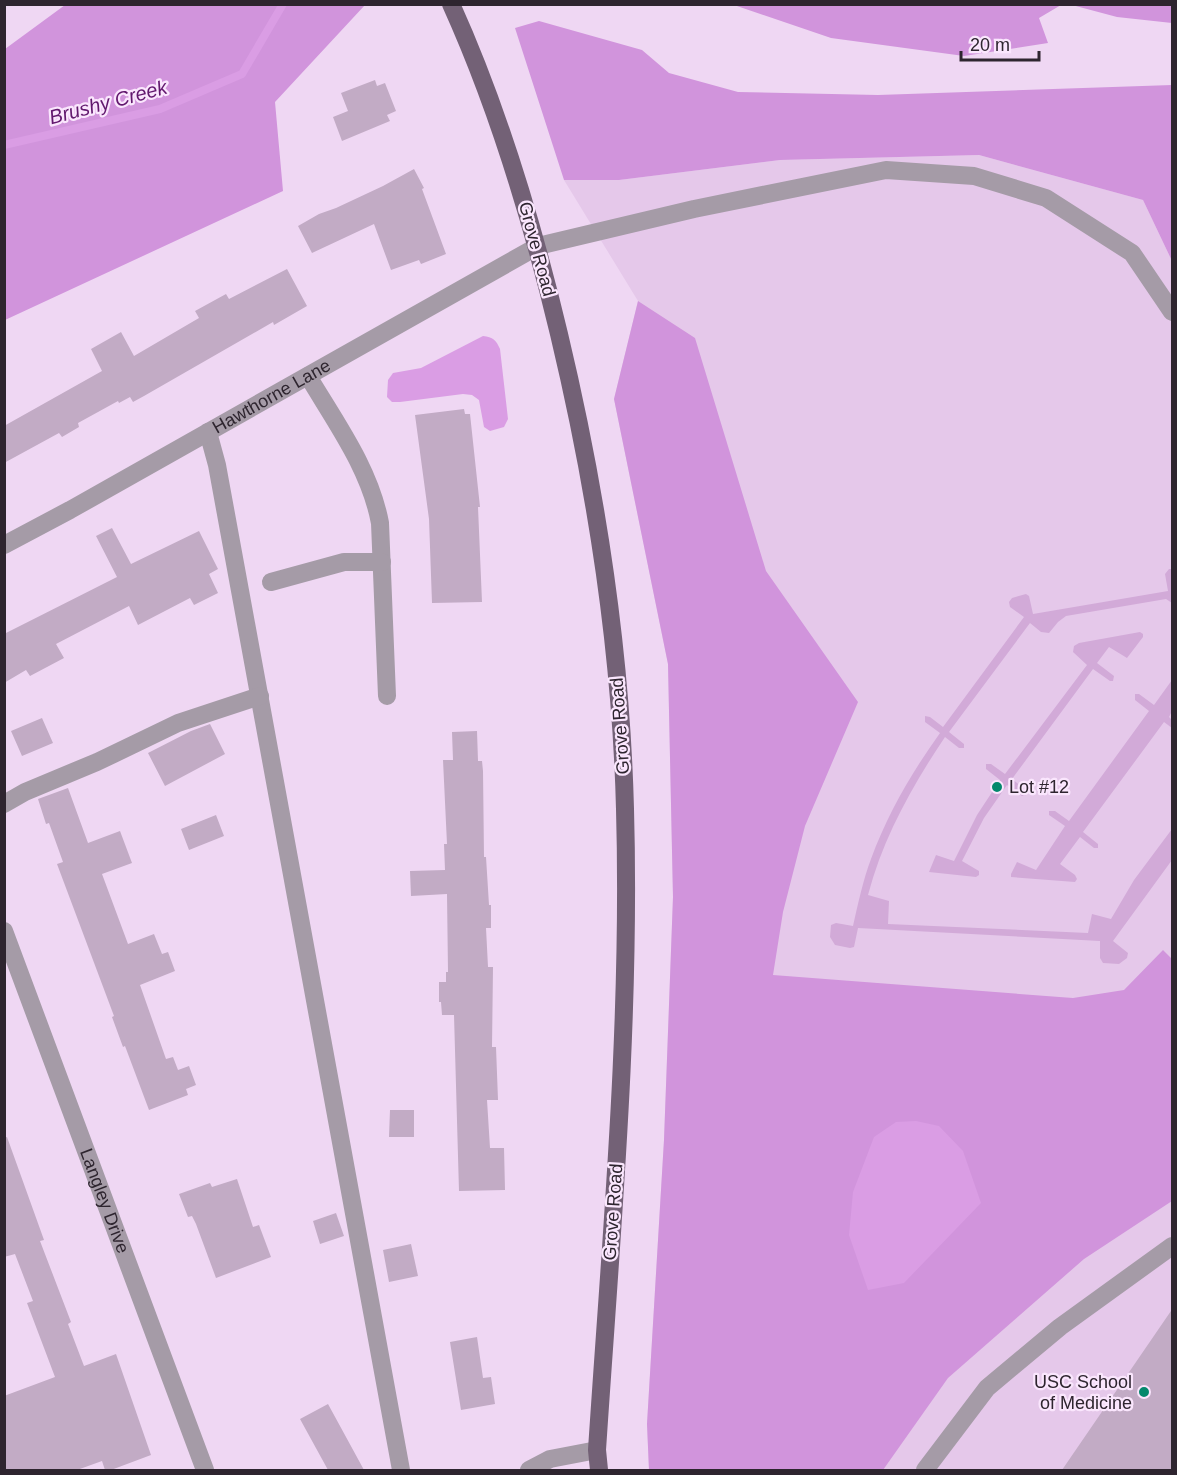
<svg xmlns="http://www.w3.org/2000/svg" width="1177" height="1475" font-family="Helvetica,sans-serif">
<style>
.built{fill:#e5c8ea}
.green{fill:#d2aad8}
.forest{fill:#d194dc}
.water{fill:#da9de4}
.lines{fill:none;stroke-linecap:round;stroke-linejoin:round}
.stream{stroke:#da9de4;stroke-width:8}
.building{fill:#c2abc5}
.minor{stroke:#a59ba7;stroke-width:18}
.major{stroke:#736176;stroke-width:18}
.poi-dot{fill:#03886c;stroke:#fae6fd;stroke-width:2}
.labels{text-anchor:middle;stroke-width:4.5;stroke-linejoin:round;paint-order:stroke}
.street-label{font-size:18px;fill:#2e252f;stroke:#fae6fd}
.poi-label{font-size:18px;fill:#2e252f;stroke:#fae6fd;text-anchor:start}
.water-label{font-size:20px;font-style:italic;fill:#62186e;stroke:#fae6fd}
</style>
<rect width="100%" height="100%" fill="#efd7f3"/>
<path class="built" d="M 979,155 L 1143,200 L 1172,261 L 1172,1470 L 649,1470 L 647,1424 L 664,1140 L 673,897 L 668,664 L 614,399 L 638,301 L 564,180 L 619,180 L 780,160 Z"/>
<path class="green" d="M 1169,569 L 1172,569 L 1172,603 L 1166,599 L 1066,616 L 1058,622 L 1049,633 L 1041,632 L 1030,623 L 949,732 L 964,744 L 964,748 L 959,748 L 945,737 C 912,786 883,838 868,895 L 889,901 L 888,924 L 1088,933 L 1092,914 L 1111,919 L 1134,880 L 1172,829 L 1172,860 L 1113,941 L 1128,953 L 1127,958 L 1119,964 L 1103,963 L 1100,958 L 1100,941 L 858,928 L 854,947 L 850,948 L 835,945 L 830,937 L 831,925 L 836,923 L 853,926 C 858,904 863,880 871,859 C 888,813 912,772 940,733 L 925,722 L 925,716 L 930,717 L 943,727 L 1024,617 L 1010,607 L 1009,602 L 1012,598 L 1026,594 L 1029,596 L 1033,614 L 1168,591 L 1165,574 Z
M 1140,632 L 1143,634 L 1143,637 L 1127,658 L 1109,647 L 1097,663 L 1114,676 L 1113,681 L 1110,681 L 1093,669 L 1012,779 L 1026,790 L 1026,795 L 1022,796 L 1007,785 L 984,818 L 962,861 L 979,871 L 979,875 L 976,877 L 929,872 L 936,855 L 954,861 L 977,815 L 1000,780 L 986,769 L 986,764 L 991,764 L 1005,774 L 1087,665 L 1073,652 L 1074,646 L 1079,643 Z
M 1172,680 L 1172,711 L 1169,717 L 1172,720 L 1172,728 L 1164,722 L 1083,832 L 1098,844 L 1098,848 L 1094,848 L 1080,837 L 1060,864 L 1075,875 L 1077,879 L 1075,882 L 1011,877 L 1011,874 L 1017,862 L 1036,870 L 1065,826 L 1049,815 L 1049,811 L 1055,811 L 1069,821 L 1149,711 L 1135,700 L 1135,694 L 1139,694 L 1154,705 Z"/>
<path class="forest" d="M 65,5 L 365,5 L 275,102 L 283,191 L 5,320 L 5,49 Z
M 734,5 L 1061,5 L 1039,18 L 1048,43 L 964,56 L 831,38 Z
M 1072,5 L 1172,5 L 1172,23 L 1117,17 Z
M 539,21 L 642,50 L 669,73 L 738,92 L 878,95 L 1172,85 L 1172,261 L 1143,200 L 979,155 L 780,160 L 619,180 L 564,180 L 515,28 Z
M 638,301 L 695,338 L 766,571 L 858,702 L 805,826 L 783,912 L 773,975 L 1073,998 L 1124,990 L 1163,950 L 1172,959 L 1172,1201 L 1084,1259 L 948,1378 L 883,1470 L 649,1470 L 647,1424 L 664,1140 L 673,897 L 668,664 L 614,399 Z"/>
<path class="water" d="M 483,336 C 493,337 496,340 500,349 L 508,419 L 504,427 L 490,431 L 484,427 L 479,400 L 472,395 L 463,394 L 400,402 L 392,402 L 387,397 L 388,380 L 393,373 L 421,368 Z
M 916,1121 L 939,1126 L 963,1151 L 981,1203 L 904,1283 L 868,1290 L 849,1235 L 853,1192 L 874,1137 L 896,1122 Z"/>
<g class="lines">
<path class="stream" d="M 4,145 L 160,109 L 242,74 L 283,4"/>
</g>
<path class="building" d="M 375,80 L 377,86 L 385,83 L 396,111 L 387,115 L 390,121 L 342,141 L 333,117 L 348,111 L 341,93 Z
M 414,169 L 424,188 L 422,189 L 446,254 L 421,264 L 419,260 L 391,270 L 374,224 L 312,253 L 298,226 L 319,214 L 336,208 L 383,186 Z
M 287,269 L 307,306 L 274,325 L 273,322 L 144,396 L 133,402 L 130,397 L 119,403 L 118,401 L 78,423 L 79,427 L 62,437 L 59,433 L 4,463 L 4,426 L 102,371 L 91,349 L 121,332 L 134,356 L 199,318 L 195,311 L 226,294 L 229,299 Z
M 464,409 L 465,414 L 470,414 L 480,507 L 478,507 L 482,602 L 432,603 L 429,519 L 415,415 Z
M 112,528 L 131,564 L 199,531 L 218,569 L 209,574 L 218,593 L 194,605 L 190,598 L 138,625 L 129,606 L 56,644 L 64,658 L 30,676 L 26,670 L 4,683 L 4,634 L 117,577 L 96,536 Z
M 42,718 L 53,743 L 22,756 L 11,731 Z
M 210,724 L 225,754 L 165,786 L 148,753 L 191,731 Z
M 477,731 L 478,761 L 482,761 L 483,771 L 484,857 L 486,857 L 489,905 L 491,905 L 491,928 L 486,928 L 488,967 L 493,967 L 492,1047 L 496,1047 L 498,1100 L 487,1100 L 490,1148 L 504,1148 L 505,1190 L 459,1191 L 454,1015 L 442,1015 L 441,1002 L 439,1002 L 439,982 L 446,982 L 446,972 L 448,972 L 447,894 L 411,896 L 410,871 L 445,870 L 444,844 L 447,844 L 443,760 L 453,760 L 452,732 Z
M 68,788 L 88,843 L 120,831 L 132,863 L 102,874 L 128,944 L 154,934 L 162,954 L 168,952 L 175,971 L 140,985 L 166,1059 L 173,1057 L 178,1070 L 189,1066 L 196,1085 L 186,1089 L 188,1095 L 149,1110 L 125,1046 L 123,1047 L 112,1017 L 114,1016 L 57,864 L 63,862 L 49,823 L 46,824 L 38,799 Z
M 216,815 L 224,836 L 189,850 L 181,829 Z
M 390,1110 L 414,1110 L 414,1137 L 389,1137 Z
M 7,1137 L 44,1240 L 40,1241 L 71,1322 L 68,1324 L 84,1366 L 116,1354 L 151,1455 L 111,1470 L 105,1470 L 102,1461 L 77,1470 L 4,1470 L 4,1396 L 55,1377 L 27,1303 L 33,1301 L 15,1254 L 4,1257 L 4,1138 Z
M 237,1179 L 253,1227 L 259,1225 L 271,1257 L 216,1278 L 196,1224 L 192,1216 L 188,1217 L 179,1194 L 210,1183 L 212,1187 Z
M 336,1213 L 344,1236 L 320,1244 L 313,1221 Z
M 411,1244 L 418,1276 L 389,1282 L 383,1250 Z
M 1173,1308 L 1173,1470 L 1062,1470 Z
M 477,1337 L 483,1378 L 491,1377 L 495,1404 L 461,1410 L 450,1342 Z
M 328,1404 L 364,1470 L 328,1470 L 300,1419 Z"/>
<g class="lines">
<g class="minor">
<path d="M 308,376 C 336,423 370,469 380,523 L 387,696"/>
<path d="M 208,432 L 217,465 L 401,1470"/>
<path id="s1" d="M 4,545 L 70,510 L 538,246 L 694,209 L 886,170 L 974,176 L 1046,198 L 1132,253 L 1172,312"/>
<path d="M 271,582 L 344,562 L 382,562"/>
<path d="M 4,804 L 25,792 L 97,762 L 178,723 L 260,696"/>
<path id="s2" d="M 4,931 L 205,1470"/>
<path d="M 529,1470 L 550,1459 L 597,1450"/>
<path d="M 925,1470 L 987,1388 L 1060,1327 L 1172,1246"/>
</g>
<path class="major" d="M 451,4 C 499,110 532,221 559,334 C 596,489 621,649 625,809 C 631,1023 611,1237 597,1450 L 599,1470"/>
</g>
<g class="poi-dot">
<circle cx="997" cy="787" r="6"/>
<circle cx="1144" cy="1392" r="6"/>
</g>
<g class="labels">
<g class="street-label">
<text transform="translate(537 249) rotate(75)" y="6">Grove Road</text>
<text dy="6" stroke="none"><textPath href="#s1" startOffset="306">Hawthorne Lane</textPath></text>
<text transform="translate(620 726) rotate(-94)" y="6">Grove Road</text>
<text dy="6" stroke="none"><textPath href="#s2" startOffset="288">Langley Drive</textPath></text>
<text transform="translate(613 1212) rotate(-86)" y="6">Grove Road</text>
</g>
<g class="poi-label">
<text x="1009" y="793">Lot #12</text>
<text x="1132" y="1388" text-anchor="end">USC School<tspan x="1132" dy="21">of Medicine</tspan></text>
</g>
<g class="water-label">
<text transform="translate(108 102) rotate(-15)" y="7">Brushy Creek</text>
</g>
</g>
<rect width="1177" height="1475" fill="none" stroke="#2e252f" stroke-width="12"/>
<path d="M961 51v9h78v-9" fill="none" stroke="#2e252f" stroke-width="3"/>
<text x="970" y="51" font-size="18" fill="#2e252f" stroke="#fae6fd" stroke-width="4.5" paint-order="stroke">20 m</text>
</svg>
